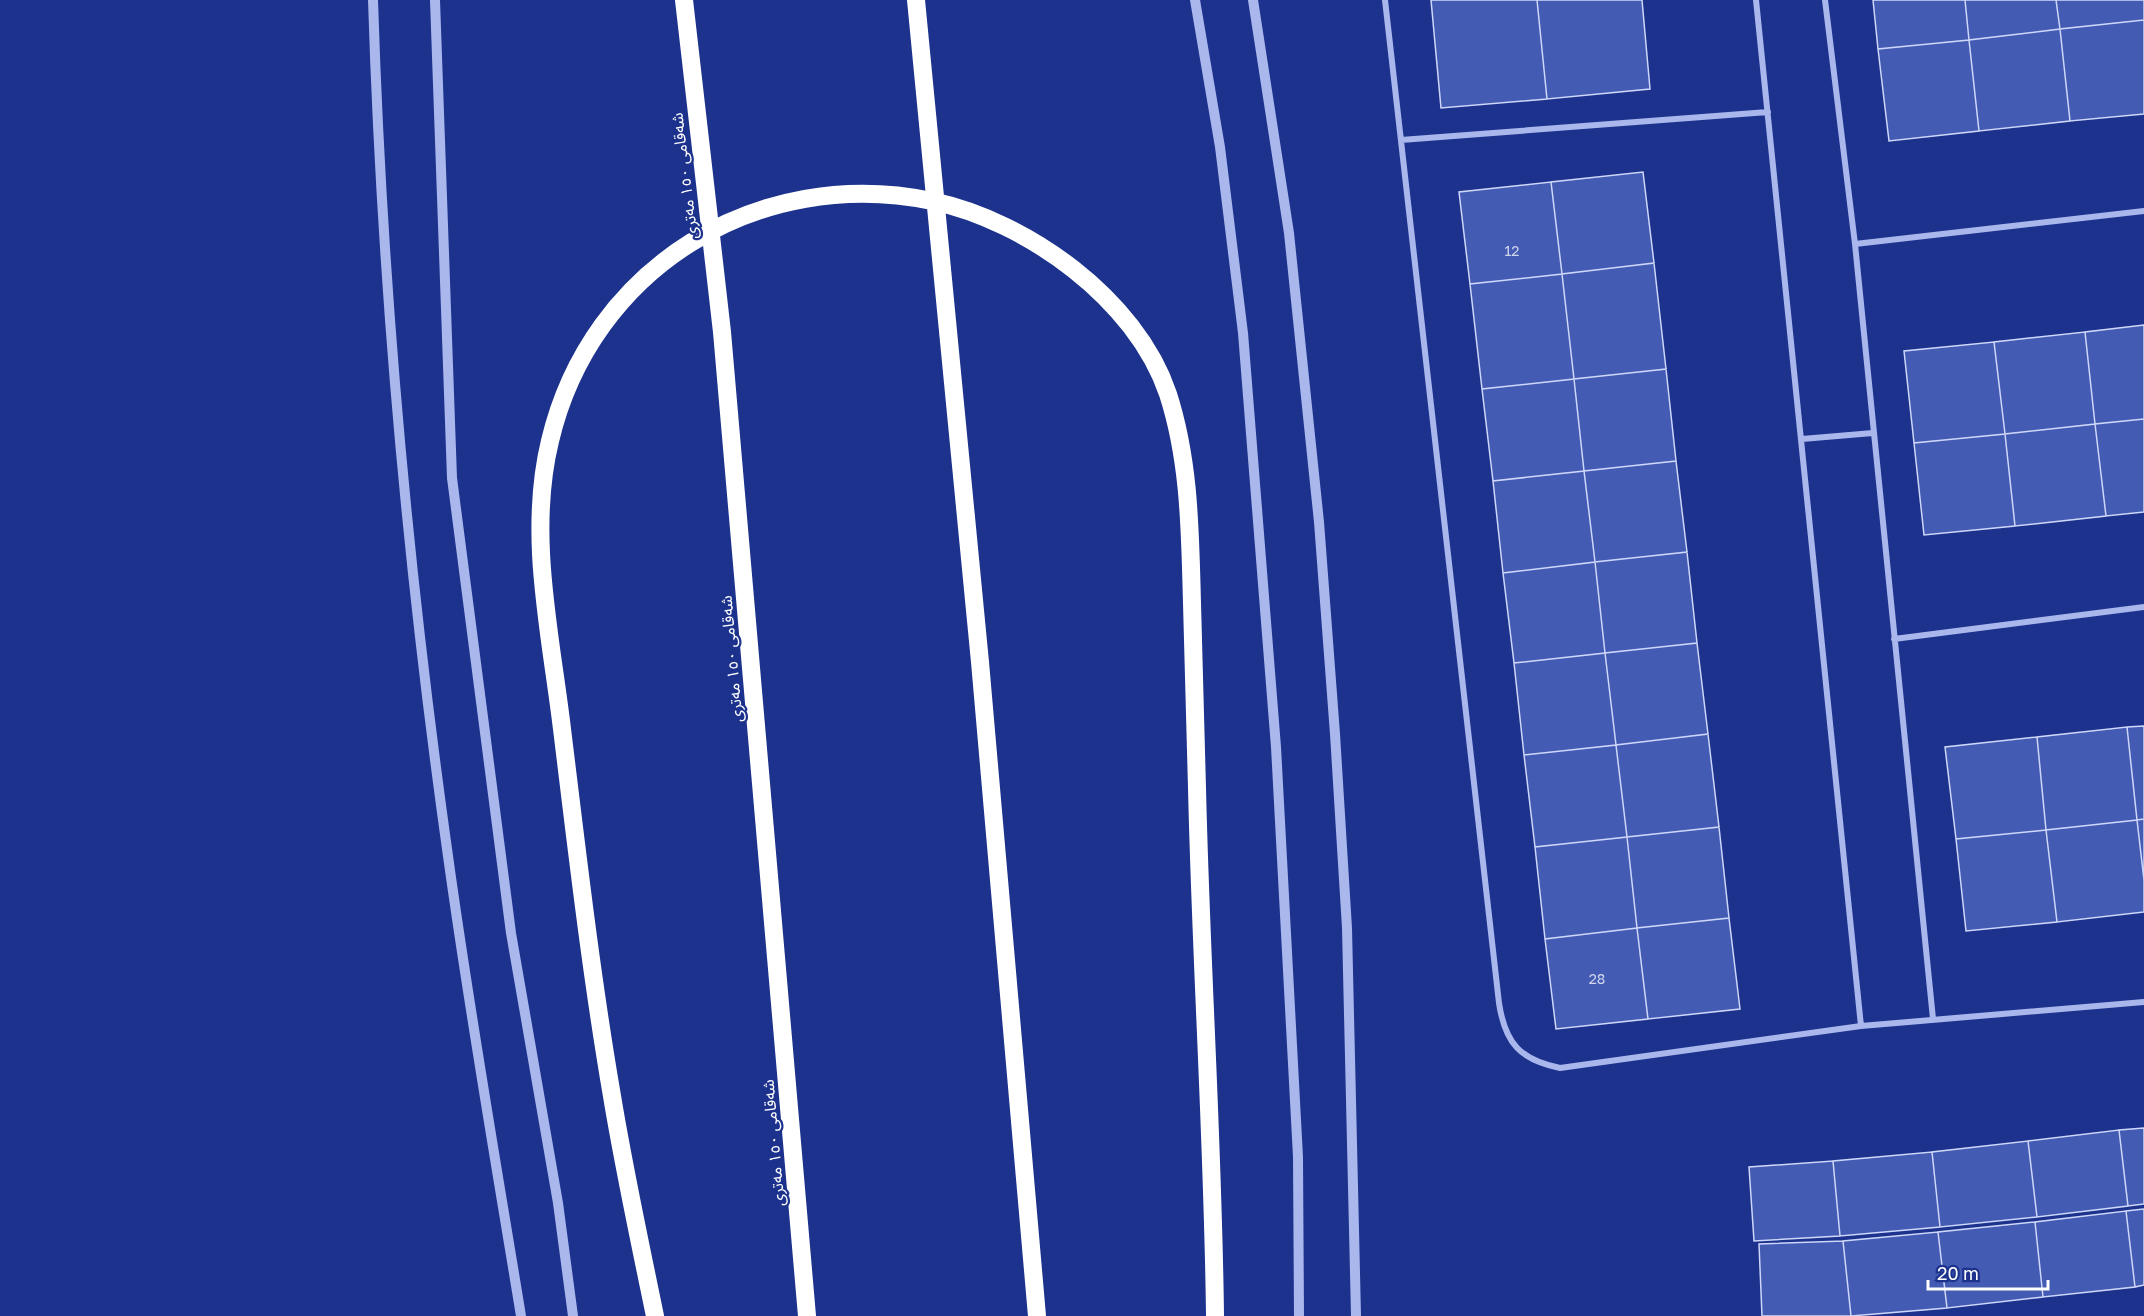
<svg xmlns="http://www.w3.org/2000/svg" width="2144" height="1316" font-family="'Golos Text','Noto Sans Arabic',sans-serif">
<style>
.building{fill:#445bb4;stroke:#ced7f9;stroke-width:1.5}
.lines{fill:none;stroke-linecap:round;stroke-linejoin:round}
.minor{stroke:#a9b7ed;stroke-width:6}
.tertiary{stroke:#a9b7ed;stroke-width:10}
.motorway{stroke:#fff;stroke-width:18}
.labels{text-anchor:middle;stroke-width:4.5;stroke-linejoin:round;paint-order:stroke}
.number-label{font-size:14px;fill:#d0d6ec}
.street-label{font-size:16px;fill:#fff;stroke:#1c328d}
</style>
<rect width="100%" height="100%" fill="#1c328d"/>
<path class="building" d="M 1431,0 L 1537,0 L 1547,99 L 1441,108 Z
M 1537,0 L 1642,0 L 1650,89 L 1547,99 Z
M 1873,0 L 1965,0 L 1969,40 L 1878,49 Z
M 1965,0 L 2056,0 L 2060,29 L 1969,40 Z
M 2056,0 L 2144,0 L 2144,20 L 2060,29 Z
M 2144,20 L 2144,114 L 2070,121 L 2060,29 Z
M 2060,29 L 2070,121 L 1979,131 L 1969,40 Z
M 1969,40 L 1979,131 L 1889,141 L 1878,49 Z
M 1643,172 L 1654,263 L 1562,274 L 1551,182 Z
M 1551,182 L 1562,274 L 1470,284 L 1459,192 Z
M 1654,263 L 1666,369 L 1574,379 L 1562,274 Z
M 1562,274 L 1574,379 L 1482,389 L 1470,284 Z
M 2144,325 L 2144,419 L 2095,424 L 2085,332 Z
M 2085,332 L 2095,424 L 2005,434 L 1994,342 Z
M 1994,342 L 2005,434 L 1914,443 L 1904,351 Z
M 1666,369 L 1676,461 L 1584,471 L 1574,379 Z
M 1574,379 L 1584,471 L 1493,481 L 1482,389 Z
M 2144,419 L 2144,512 L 2106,516 L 2095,424 Z
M 2095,424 L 2106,516 L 2015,526 L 2005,434 Z
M 2005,434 L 2015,526 L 1924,535 L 1914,443 Z
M 1676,461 L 1687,552 L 1595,562 L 1584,471 Z
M 1584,471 L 1595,562 L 1503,573 L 1493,481 Z
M 1687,552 L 1697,643 L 1605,653 L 1595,562 Z
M 1595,562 L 1605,653 L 1514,663 L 1503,573 Z
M 1697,643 L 1708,734 L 1616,745 L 1605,653 Z
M 1605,653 L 1616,745 L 1524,755 L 1514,663 Z
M 2144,726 L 2144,819 L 2137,820 L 2127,727 Z
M 2127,727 L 2137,820 L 2046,830 L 2037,737 Z
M 1708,734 L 1719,827 L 1627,837 L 1616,745 Z
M 2037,737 L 2046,830 L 1956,839 L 1945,747 Z
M 1616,745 L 1627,837 L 1535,847 L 1524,755 Z
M 2144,819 L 2144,880 L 2137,820 Z
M 2137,820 L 2144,880 L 2144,912 L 2057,922 L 2046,830 Z
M 1719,827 L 1729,918 L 1637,928 L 1627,837 Z
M 2046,830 L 2057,922 L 1966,931 L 1956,839 Z
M 1627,837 L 1637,928 L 1545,939 L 1535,847 Z
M 1729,918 L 1740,1009 L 1648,1019 L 1637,928 Z
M 1637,928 L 1648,1019 L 1556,1029 L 1545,939 Z
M 2144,1128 L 2144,1204 L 2128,1206 L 2119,1130 Z
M 2119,1130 L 2128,1206 L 2037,1217 L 2028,1141 Z
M 2028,1141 L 2037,1217 L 1940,1227 L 1932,1152 Z
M 1932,1152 L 1940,1227 L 1840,1236 L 1833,1161 Z
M 1833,1161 L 1840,1236 L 1754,1241 L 1749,1167 Z
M 2144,1209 L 2144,1285 L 2135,1287 L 2126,1211 Z
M 2126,1211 L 2135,1287 L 2043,1297 L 2035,1222 Z
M 2035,1222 L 2043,1297 L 1947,1308 L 1938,1232 Z
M 1938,1232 L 1947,1308 L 1851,1316 L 1843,1241 Z
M 1843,1241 L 1851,1316 L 1762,1316 L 1759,1244 Z"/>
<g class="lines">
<path class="minor" d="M 1385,0 L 1499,1003 C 1505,1043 1520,1060 1560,1068 L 1861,1026 L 2144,1002
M 1756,0 L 1861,1026
M 1825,0 L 1855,244 L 1933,1019
M 1401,140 L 1768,112
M 1855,244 L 2144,211
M 1802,439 L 1873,433
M 1894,639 L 2144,607"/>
<path class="tertiary" d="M 373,0 C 382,286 408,572 448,856 C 469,1009 496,1163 521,1316
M 435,0 L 452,478 L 511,933 L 558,1203 L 573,1316
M 1195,0 L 1220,147 L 1243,333 L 1276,747 L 1298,1157 L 1299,1316
M 1253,0 L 1289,233 L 1319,522 L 1335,734 L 1347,928 L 1356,1316"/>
<path class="motorway" d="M 684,0 L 722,332 L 807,1316
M 916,0 L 980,662 L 1037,1316
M 655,1316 C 640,1243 624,1169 612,1096 C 591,974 577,851 562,729 C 551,635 527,535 550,441 C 591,267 759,165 932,201 C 1027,221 1136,299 1168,394 C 1190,462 1190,533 1192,603 C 1194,665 1195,727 1197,788 C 1201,964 1213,1140 1215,1316"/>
</g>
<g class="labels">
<g class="number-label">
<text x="1512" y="256">12</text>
<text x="1597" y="984">28</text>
</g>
<g class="street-label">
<text transform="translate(684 176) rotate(-97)" y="6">شەقامی ١٥٠ مەتری</text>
<text transform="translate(731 659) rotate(-95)" y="6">شەقامی ١٥٠ مەتری</text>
<text transform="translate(773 1143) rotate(-95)" y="6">شەقامی ١٥٠ مەتری</text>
</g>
</g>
<path d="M1928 1280v9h120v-9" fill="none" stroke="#ffffff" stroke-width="3"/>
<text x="1937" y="1280" font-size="18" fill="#ffffff" stroke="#1c328d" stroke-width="4.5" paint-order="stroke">20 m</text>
</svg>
